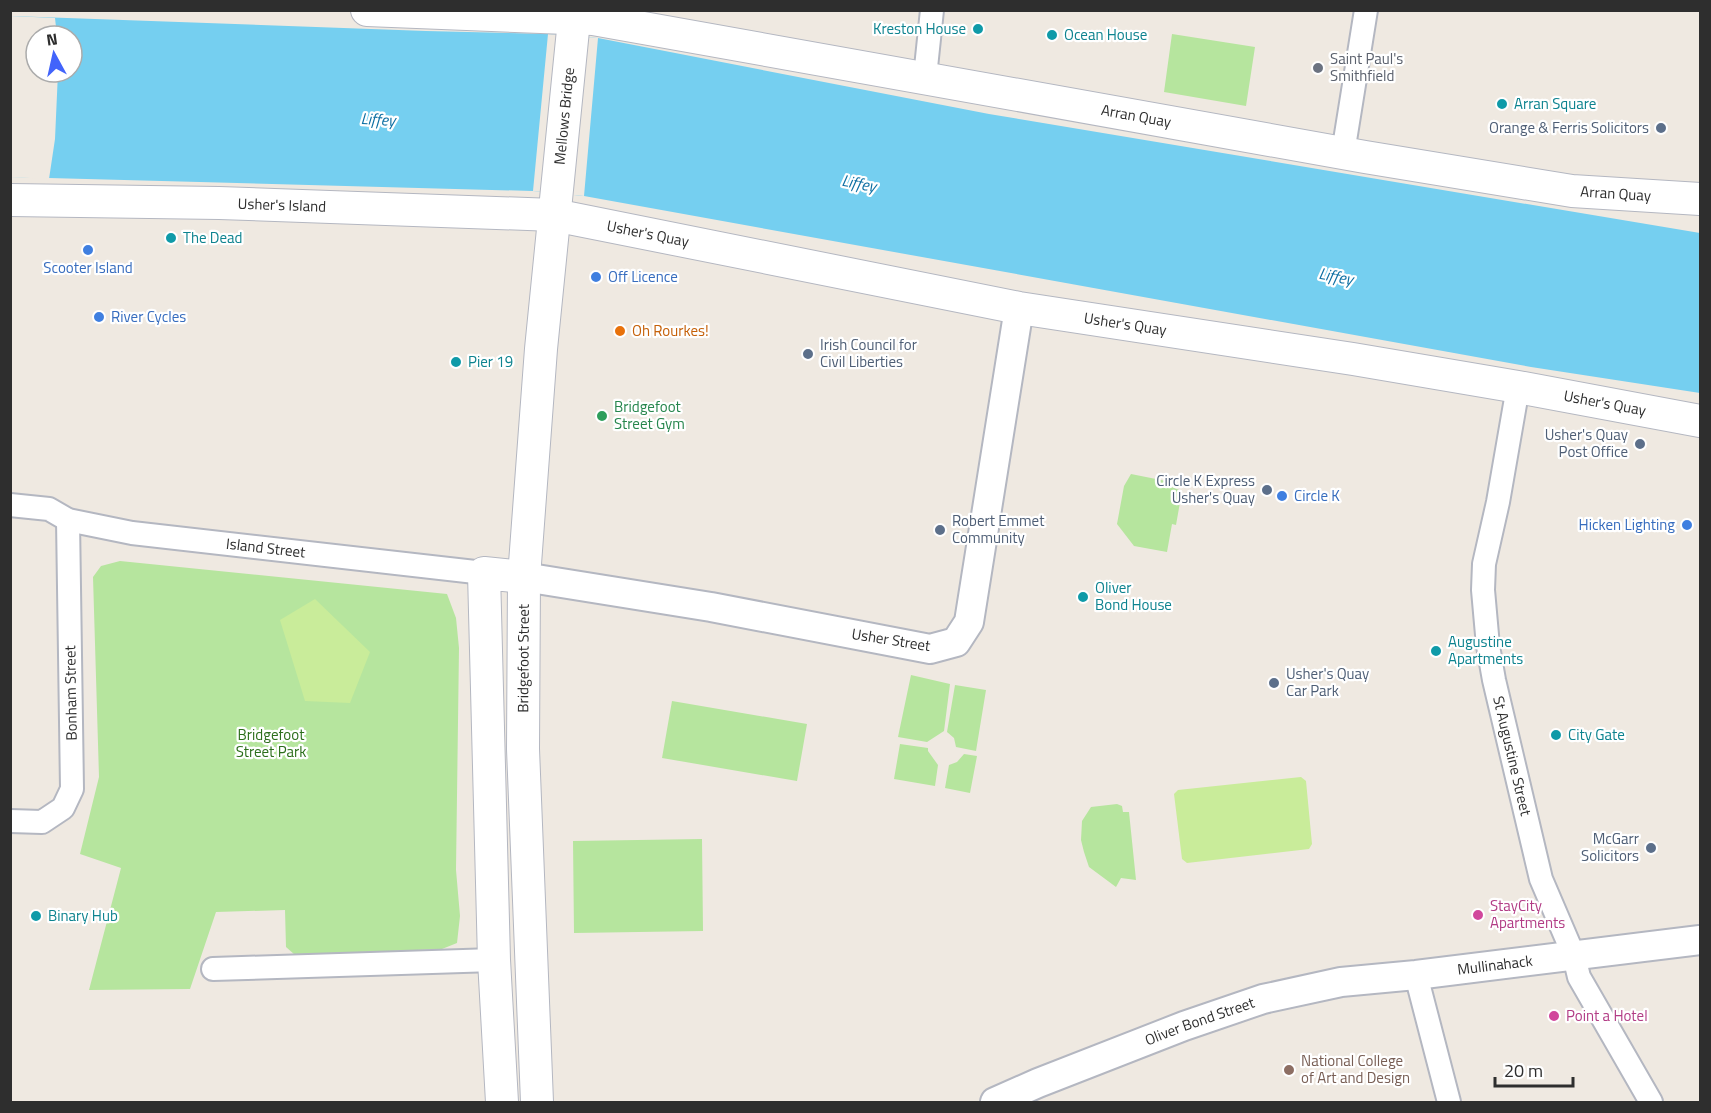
<svg xmlns="http://www.w3.org/2000/svg" width="1711" height="1113" font-family="'Titillium Web',sans-serif">
<style>
.green{fill:#b6e59e}
.pitch{fill:#c9ec9a}
.water{fill:#75cff0;fill-rule:evenodd}
.pier{fill:#efe9e1}
.lines{fill:none;stroke-linecap:round;stroke-linejoin:round}
.minor-casing{stroke:#b4b7c1;stroke-width:26}
.tertiary-casing{stroke:#b4b7c1;stroke-width:32}
.secondary-casing{stroke:#b4b7c1;stroke-width:34}
.minor{stroke:#fff;stroke-width:22}
.tertiary{stroke:#fff;stroke-width:28}
.secondary{stroke:#fff;stroke-width:32}
.culture-dot{fill:#0f9aa8;stroke:#fff;stroke-width:2}
.worship-dot{fill:#6b7280;stroke:#fff;stroke-width:2}
.service-dot{fill:#5c6f8a;stroke:#fff;stroke-width:2}
.shop-dot{fill:#3f7fe0;stroke:#fff;stroke-width:2}
.food-dot{fill:#e8710a;stroke:#fff;stroke-width:2}
.leisure-dot{fill:#2e9e5b;stroke:#fff;stroke-width:2}
.hotel-dot{fill:#d1479c;stroke:#fff;stroke-width:2}
.education-dot{fill:#8d6e63;stroke:#fff;stroke-width:2}
.labels{text-anchor:middle;stroke-width:4.5;stroke-linejoin:round;paint-order:stroke}
.culture-label{font-size:15px;fill:#0d838f;stroke:#fff;text-anchor:start}
.worship-label{font-size:15px;fill:#5b616d;stroke:#fff;text-anchor:start}
.street-label{font-size:15px;fill:#2e2e2e;stroke:#fff}
.service-label{font-size:15px;fill:#4e5e75;stroke:#fff;text-anchor:end}
.shop-label{font-size:15px;fill:#366cbe;stroke:#fff;text-anchor:start}
.food-label{font-size:15px;fill:#c56008;stroke:#fff;text-anchor:start}
.leisure-label{font-size:15px;fill:#27864d;stroke:#fff;text-anchor:start}
.park-label{font-size:15px;fill:#2c6e1b;stroke:#fff}
.hotel-label{font-size:15px;fill:#b23c85;stroke:#fff;text-anchor:start}
.education-label{font-size:15px;fill:#785e54;stroke:#fff;text-anchor:start}
.water-label{font-size:16px;font-style:italic;fill:#0d6fa3;stroke:#fff}
</style>
<rect width="100%" height="100%" fill="#efe9e1"/>
<path class="green" d="M 1172,34 L 1255,47 L 1246,106 L 1164,92 Z
M 1131,474 L 1166,481 L 1166,485 L 1182,491 L 1176,525 L 1172,524 L 1167,552 L 1134,546 L 1117,524 L 1124,486 Z
M 120,561 L 447,594 L 456,618 L 459,648 L 456,870 L 460,916 L 457,943 L 442,949 L 295,955 L 286,947 L 285,910 L 216,912 L 190,989 L 89,990 L 121,868 L 80,854 L 99,777 L 93,577 L 101,566 Z
M 911,675 L 950,684 L 944,731 L 927,742 L 898,737 Z
M 955,685 L 986,690 L 976,751 L 956,747 L 954,738 L 947,732 Z
M 672,701 L 807,724 L 797,781 L 662,758 Z
M 900,744 L 928,748 L 928,751 L 938,765 L 935,786 L 894,779 Z
M 964,754 L 977,756 L 970,793 L 945,788 L 949,765 L 957,762 Z
M 1117,804 L 1122,806 L 1123,812 L 1129,812 L 1136,880 L 1121,878 L 1116,887 L 1089,867 L 1084,852 L 1081,840 L 1082,821 L 1091,807 Z
M 702,839 L 703,931 L 574,933 L 573,841 Z"/>
<path class="pitch" d="M 315,599 L 370,652 L 350,703 L 305,701 L 280,620 Z
M 1301,777 L 1306,781 L 1312,844 L 1309,849 L 1187,863 L 1182,859 L 1174,794 L 1178,790 Z"/>
<path class="water" d="M 11,16 L 426,31 L 548,34 L 598,38 L 989,114 L 1700,233 L 1700,393 L 1531,367 L 584,196 L 533,191 L 11,177 ZM 36,36 L 72,36 L 72,72 L 36,72 Z"/>
<path class="pier" d="M 11,16 L 55,18 L 57,36 L 36,36 L 36,72 L 58,72 L 55,139 L 49,179 L 11,177 Z
M 548,34 L 598,38 L 584,196 L 533,191 Z"/>
<g class="lines">
<defs>
<g id="minor">
<path d="M 925,77 L 932,10"/>
<path d="M 1343,153 L 1366,10"/>
<path id="s1" d="M 1518,387 L 1498,502 L 1484,564 L 1483,590 L 1488,646 L 1494,680 L 1541,879 L 1574,956 L 1579,977 L 1651,1102"/>
<path id="s2" d="M 10,505 L 49,509 L 68,520 L 132,533 L 484,573"/>
<path d="M 10,821 L 42,822 L 63,808 L 72,789 L 68,520"/>
<path d="M 213,969 L 494,960"/>
<path d="M 1416,975 L 1449,1102"/>
</g>
<g id="tertiary">
<path d="M 524,577 L 711,607 L 930,649 L 956,642 L 969,622 L 1019,308"/>
<path id="s3" d="M 995,1102 L 1038,1083 L 1184,1026 L 1263,999 L 1341,982 L 1416,975 L 1700,940"/>
</g>
<g id="secondary">
<path id="s4" d="M 367,10 L 593,19 L 1365,157 L 1572,191 L 1700,199"/>
<path id="s5" d="M 10,200 L 219,203 L 554,215 L 1019,308 L 1353,359 L 1518,387 L 1700,421"/>
<path d="M 502,1102 L 494,960 L 484,573 L 524,577"/>
<path id="s6" d="M 537,1102 L 523,749 L 524,577 L 541,349 L 575,10"/>
</g>
</defs>
<use href="#minor" class="minor-casing"/>
<use href="#tertiary" class="tertiary-casing"/>
<use href="#secondary" class="secondary-casing"/>
<use href="#minor" class="minor"/>
<use href="#tertiary" class="tertiary"/>
<use href="#secondary" class="secondary"/>
</g>
<g class="culture-dot">
<circle cx="978" cy="29" r="6"/>
<circle cx="1052" cy="35" r="6"/>
<circle cx="1502" cy="104" r="6"/>
<circle cx="171" cy="238" r="6"/>
<circle cx="456" cy="362" r="6"/>
<circle cx="1083" cy="597" r="6"/>
<circle cx="1436" cy="651" r="6"/>
<circle cx="1556" cy="735" r="6"/>
<circle cx="36" cy="916" r="6"/>
</g>
<circle class="worship-dot" cx="1318" cy="68" r="6"/>
<g class="service-dot">
<circle cx="1661" cy="128" r="6"/>
<circle cx="808" cy="354" r="6"/>
<circle cx="1640" cy="444" r="6"/>
<circle cx="1267" cy="490" r="6"/>
<circle cx="940" cy="530" r="6"/>
<circle cx="1274" cy="683" r="6"/>
<circle cx="1651" cy="848" r="6"/>
</g>
<g class="shop-dot">
<circle cx="88" cy="250" r="6"/>
<circle cx="596" cy="277" r="6"/>
<circle cx="99" cy="317" r="6"/>
<circle cx="1282" cy="496" r="6"/>
<circle cx="1687" cy="525" r="6"/>
</g>
<circle class="food-dot" cx="620" cy="331" r="6"/>
<circle class="leisure-dot" cx="602" cy="416" r="6"/>
<g class="hotel-dot">
<circle cx="1478" cy="915" r="6"/>
<circle cx="1554" cy="1016" r="6"/>
</g>
<circle class="education-dot" cx="1289" cy="1070" r="6"/>
<g class="labels">
<g class="culture-label">
<text x="966" y="34" text-anchor="end">Kreston House</text>
<text x="1064" y="40">Ocean House</text>
<text x="1514" y="109">Arran Square</text>
<text x="183" y="243">The Dead</text>
<text x="468" y="367">Pier 19</text>
<text x="1095" y="593">Oliver<tspan x="1095" dy="17">Bond House</tspan></text>
<text x="1448" y="647">Augustine<tspan x="1448" dy="17">Apartments</tspan></text>
<text x="1568" y="740">City Gate</text>
<text x="48" y="921">Binary Hub</text>
</g>
<g class="worship-label">
<text x="1330" y="64">Saint Paul's<tspan x="1330" dy="17">Smithfield</tspan></text>
</g>
<g class="street-label">
<text dy="5" stroke="none"><textPath href="#s4" startOffset="778">Arran Quay</textPath></text>
<text dy="5" stroke="none"><textPath href="#s6" startOffset="988">Mellows Bridge</textPath></text>
<text dy="5" stroke="none"><textPath href="#s4" startOffset="1264">Arran Quay</textPath></text>
<text dy="5" stroke="none"><textPath href="#s5" startOffset="272">Usher's Island</textPath></text>
<text dy="5" stroke="none"><textPath href="#s5" startOffset="640">Usher's Quay</textPath></text>
<text dy="5" stroke="none"><textPath href="#s5" startOffset="1126">Usher's Quay</textPath></text>
<text dy="5" stroke="none"><textPath href="#s5" startOffset="1612">Usher's Quay</textPath></text>
<text dy="5" stroke="none"><textPath href="#s2" startOffset="261">Island Street</textPath></text>
<text transform="translate(891 640) rotate(9)" y="5">Usher Street</text>
<text dy="5" stroke="none"><textPath href="#s6" startOffset="444">Bridgefoot Street</textPath></text>
<text transform="translate(71 693) rotate(-91)" y="5">Bonham Street</text>
<text dy="5" stroke="none"><textPath href="#s1" startOffset="375">St Augustine Street</textPath></text>
<text dy="5" stroke="none"><textPath href="#s3" startOffset="522">Mullinahack</textPath></text>
<text dy="5" stroke="none"><textPath href="#s3" startOffset="220">Oliver Bond Street</textPath></text>
</g>
<g class="service-label">
<text x="1649" y="133">Orange &amp; Ferris Solicitors</text>
<text x="820" y="350" text-anchor="start">Irish Council for<tspan x="820" dy="17">Civil Liberties</tspan></text>
<text x="1628" y="440">Usher's Quay<tspan x="1628" dy="17">Post Office</tspan></text>
<text x="1255" y="486">Circle K Express<tspan x="1255" dy="17">Usher's Quay</tspan></text>
<text x="952" y="526" text-anchor="start">Robert Emmet<tspan x="952" dy="17">Community</tspan></text>
<text x="1286" y="679" text-anchor="start">Usher's Quay<tspan x="1286" dy="17">Car Park</tspan></text>
<text x="1639" y="844">McGarr<tspan x="1639" dy="17">Solicitors</tspan></text>
</g>
<g class="shop-label">
<text x="88" y="273" text-anchor="middle">Scooter Island</text>
<text x="608" y="282">Off Licence</text>
<text x="111" y="322">River Cycles</text>
<text x="1294" y="501">Circle K</text>
<text x="1675" y="530" text-anchor="end">Hicken Lighting</text>
</g>
<g class="food-label">
<text x="632" y="336">Oh Rourkes!</text>
</g>
<g class="leisure-label">
<text x="614" y="412">Bridgefoot<tspan x="614" dy="17">Street Gym</tspan></text>
</g>
<g class="park-label">
<text x="271" y="740">Bridgefoot<tspan x="271" dy="17">Street Park</tspan></text>
</g>
<g class="hotel-label">
<text x="1490" y="911">StayCity<tspan x="1490" dy="17">Apartments</tspan></text>
<text x="1566" y="1021">Point a Hotel</text>
</g>
<g class="education-label">
<text x="1301" y="1066">National College<tspan x="1301" dy="17">of Art and Design</tspan></text>
</g>
<g class="water-label">
<text transform="translate(378 119) rotate(3)" y="6">Liffey</text>
<text transform="translate(859 183) rotate(11)" y="6">Liffey</text>
<text transform="translate(1336 276) rotate(11)" y="6">Liffey</text>
</g>
</g>
<rect width="1711" height="1113" fill="none" stroke="#2e2e2e" stroke-width="24"/>
<g transform="translate(54 54) rotate(352)"><circle r="28" fill="#ffffff" stroke="#ababab" stroke-width="1.5"/>
<path d="M0-4.5L10 22L0 15L-10 22Z" fill="#4264fb"/>
<text y="-9" font-size="16" font-weight="bold" text-anchor="middle" fill="#2e2e2e">N</text>
</g>
<path d="M1495 1077v9h78v-9" fill="none" stroke="#2e2e2e" stroke-width="3"/>
<text x="1504" y="1077" font-size="18" fill="#2e2e2e" stroke="#ffffff" stroke-width="4.5" paint-order="stroke">20 m</text>
</svg>
